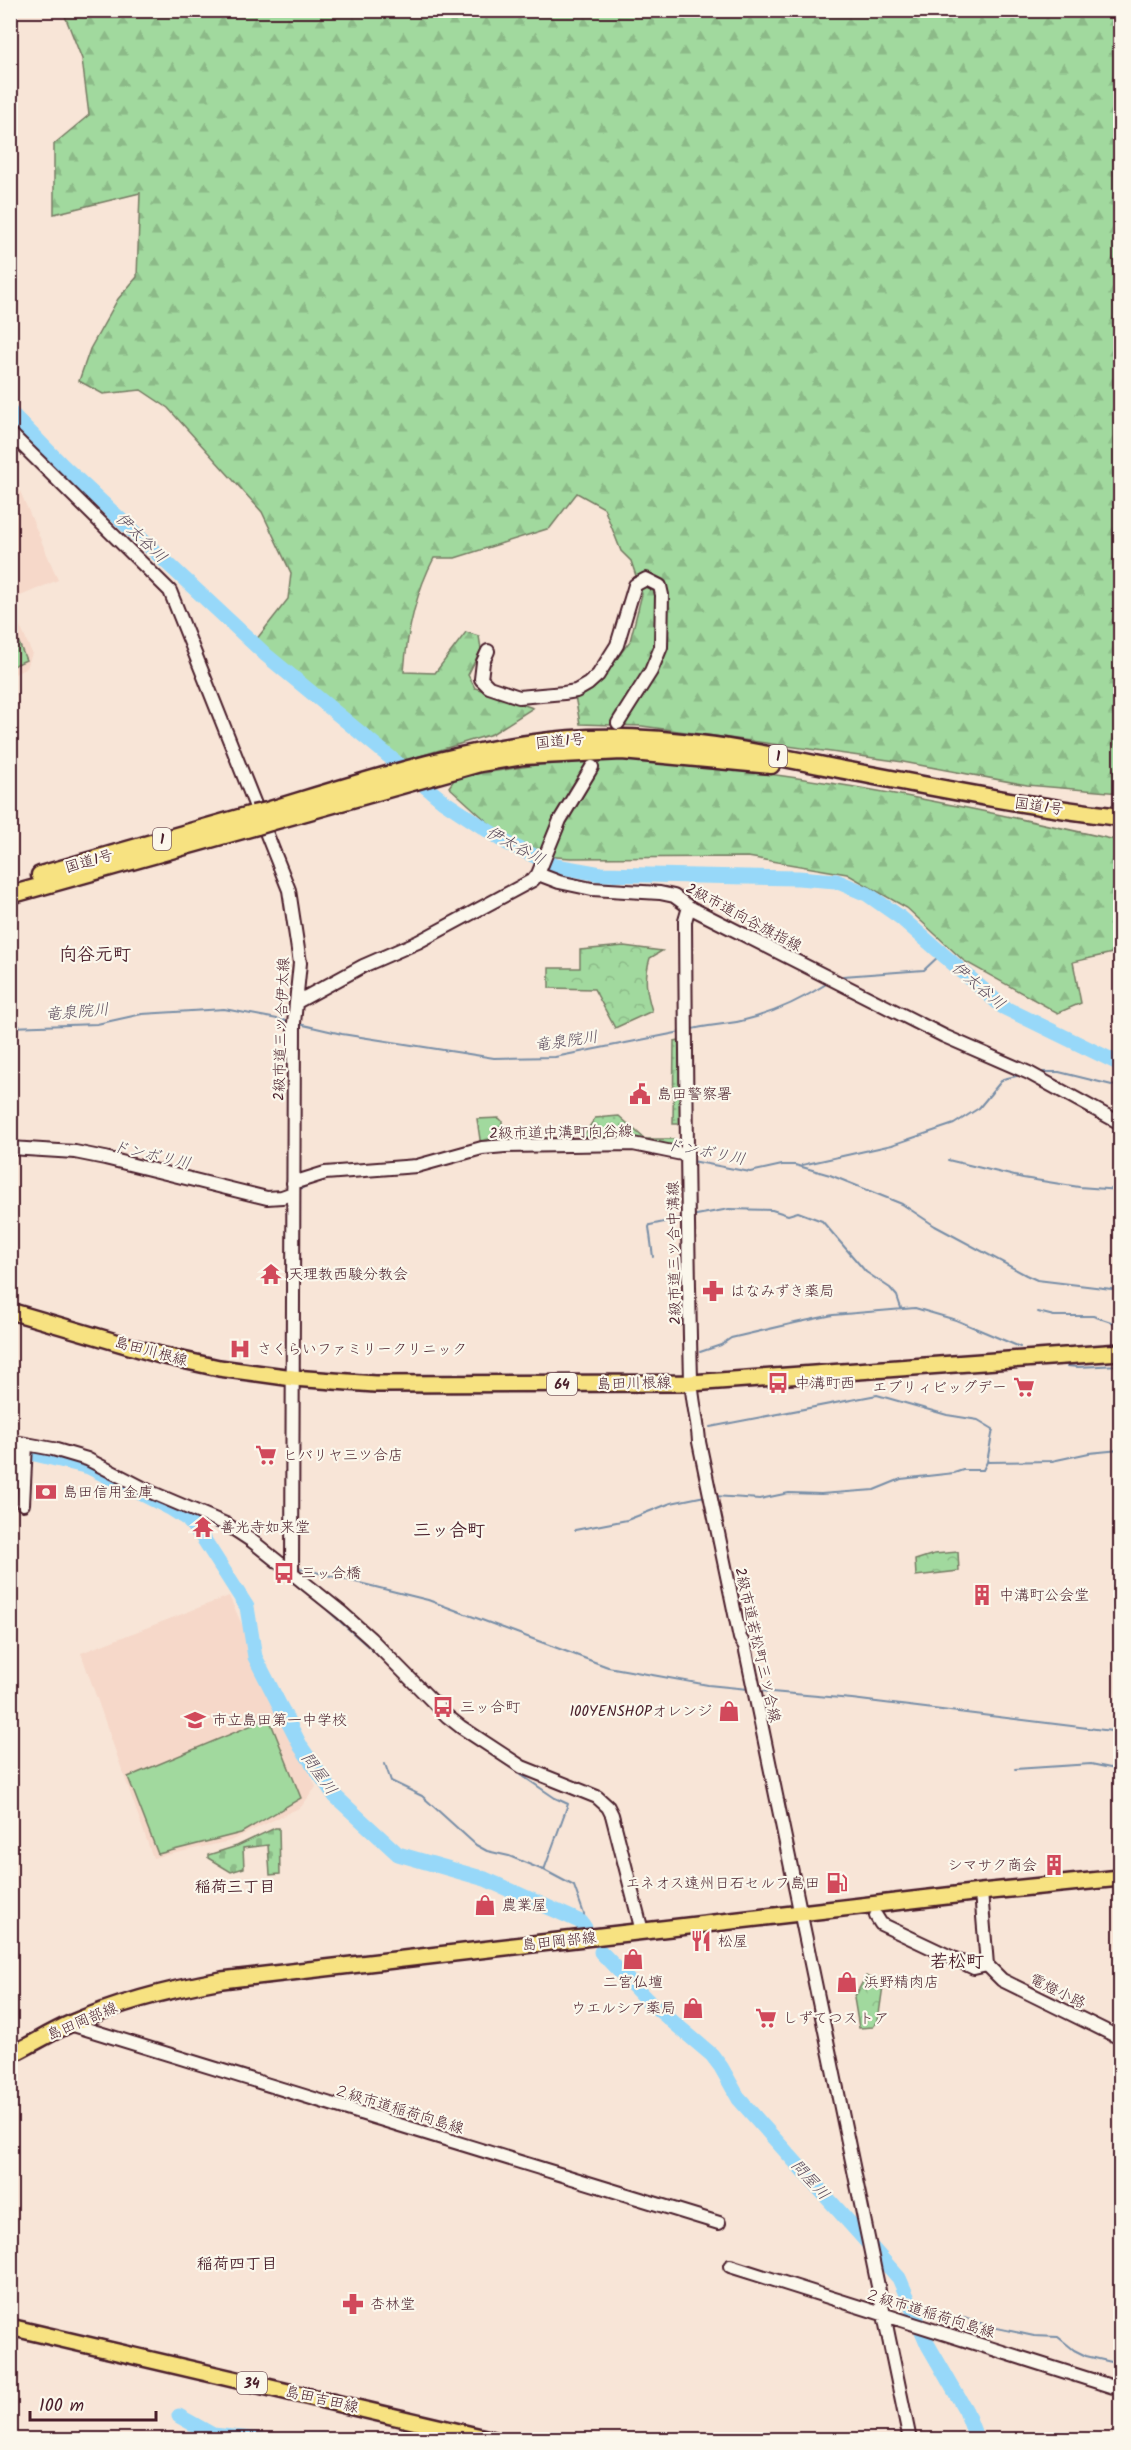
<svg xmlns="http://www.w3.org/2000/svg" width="1131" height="2450" font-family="Kalam,'Klee One',sans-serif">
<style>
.built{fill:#f6d8c9}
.grass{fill:url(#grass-dots);stroke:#767c64;stroke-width:1.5}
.forest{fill:url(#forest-firs);stroke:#767c64;stroke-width:1.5}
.cemetery{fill:url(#cemetery-stones);stroke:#767c64;stroke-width:1.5}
.park{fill:url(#park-crowns);stroke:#767c64;stroke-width:1.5}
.garden{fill:#a1d99e;stroke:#767c64;stroke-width:1.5}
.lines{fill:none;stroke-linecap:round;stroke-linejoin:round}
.stream{stroke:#788ea7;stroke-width:2}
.river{stroke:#97d8f9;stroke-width:15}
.minor-casing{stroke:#4a1f2b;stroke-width:16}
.major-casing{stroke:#4a1f2b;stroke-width:20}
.highway-casing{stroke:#4a1f2b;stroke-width:21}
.minor{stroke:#fbf7ec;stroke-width:12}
.major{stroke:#f7e281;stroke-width:15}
.highway{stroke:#f7e281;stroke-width:16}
.highway-bridge-casing{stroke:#4a1f2b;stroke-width:21;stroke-linecap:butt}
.highway-bridge{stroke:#f7e281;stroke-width:16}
.labels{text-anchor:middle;stroke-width:4.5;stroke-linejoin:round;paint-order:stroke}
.shield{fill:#fbf7ec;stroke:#7f6065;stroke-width:1.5}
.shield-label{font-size:14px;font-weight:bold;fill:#4a1f2b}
.street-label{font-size:15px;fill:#4a1f2b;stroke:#fbf7ec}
.poi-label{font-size:15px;fill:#4a1f2b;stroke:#fbf7ec;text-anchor:start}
.water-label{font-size:16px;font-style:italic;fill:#5d4d5e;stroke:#fbf7ec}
.neighbourhood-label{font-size:16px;font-weight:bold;fill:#4a1f2b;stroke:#fbf7ec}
.quarter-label{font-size:18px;font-weight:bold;fill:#4a1f2b;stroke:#fbf7ec}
</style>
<defs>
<pattern id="grass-dots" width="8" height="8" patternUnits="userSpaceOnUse" patternTransform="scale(1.5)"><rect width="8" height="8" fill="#a1d99e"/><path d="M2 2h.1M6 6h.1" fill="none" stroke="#8cba88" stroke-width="1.8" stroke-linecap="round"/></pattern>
<pattern id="forest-firs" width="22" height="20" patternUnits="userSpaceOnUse" patternTransform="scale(1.5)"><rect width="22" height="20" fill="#a1d99e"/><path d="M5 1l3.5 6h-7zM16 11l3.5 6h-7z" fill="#8cba88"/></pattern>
<pattern id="cemetery-stones" width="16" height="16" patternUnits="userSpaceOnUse" patternTransform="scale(1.5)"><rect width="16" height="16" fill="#a1d99e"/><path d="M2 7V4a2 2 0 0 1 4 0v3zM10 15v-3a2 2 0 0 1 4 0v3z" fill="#8cba88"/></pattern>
<pattern id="park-crowns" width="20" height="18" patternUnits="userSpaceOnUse" patternTransform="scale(1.5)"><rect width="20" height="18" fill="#a1d99e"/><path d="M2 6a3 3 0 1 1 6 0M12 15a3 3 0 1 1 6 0" fill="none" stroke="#8cba88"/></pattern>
</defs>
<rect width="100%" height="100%" fill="#f8e5d7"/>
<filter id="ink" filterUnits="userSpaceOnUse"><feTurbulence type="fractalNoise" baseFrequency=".0167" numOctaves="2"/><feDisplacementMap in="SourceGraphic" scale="12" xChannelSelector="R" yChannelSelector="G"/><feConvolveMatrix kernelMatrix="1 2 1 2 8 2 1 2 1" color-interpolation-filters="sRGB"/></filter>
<g filter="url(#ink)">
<path class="built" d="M 11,470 L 58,580 L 11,600 L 10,600 Z
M 10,604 L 32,653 L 27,668 L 11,676 Z
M 229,1596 L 316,1787 L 301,1807 L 230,1841 L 153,1858 L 81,1653 Z"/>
<path class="grass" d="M 679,1040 L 680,1124 L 673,1124 L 674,1041 Z
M 619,1116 L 645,1139 L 675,1139 L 678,1148 L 530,1141 L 530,1138 L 582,1138 L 595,1118 Z"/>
<path class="forest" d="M 63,11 L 1120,11 L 1120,793 L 1027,785 L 903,762 L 642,726 L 580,724 L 575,696 L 598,684 L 630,641 L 642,594 L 631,561 L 621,551 L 604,508 L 577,493 L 550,528 L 455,558 L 434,558 C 415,594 407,633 404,672 L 435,673 L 466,632 L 479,636 L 481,649 L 468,675 L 475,688 L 533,708 L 492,734 L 404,761 L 256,640 L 288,599 L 291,573 L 262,512 L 168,408 L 141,390 L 103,394 L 79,381 L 90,349 L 118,299 L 137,277 L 140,193 L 54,214 L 54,144 L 89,115 L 82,59 Z
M 583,758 C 764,764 944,801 1120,841 L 1120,962 L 1117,952 L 1073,962 L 1081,1003 L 1058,1013 L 964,961 L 907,908 L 847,874 L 748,857 L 571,858 L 528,855 L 491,825 L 449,787 L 456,777 Z"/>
<path class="cemetery" d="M 275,1828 L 279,1828 L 280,1874 L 270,1875 L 268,1845 L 243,1848 L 244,1868 L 231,1872 L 208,1858 L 208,1855 L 237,1846 Z"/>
<path class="park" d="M 624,946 L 662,951 L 650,958 C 644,978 646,991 652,1011 L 615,1028 L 594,989 L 549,988 L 549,968 L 580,968 L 580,950 Z
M 499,1118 L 502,1121 L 502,1141 L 481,1146 L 477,1119 Z
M 958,1552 L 959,1571 L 916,1576 L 915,1560 L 934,1554 Z
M 866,1976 L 883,1986 L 878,2021 L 873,2027 L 859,2028 L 854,1998 Z"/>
<path class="garden" d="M 10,621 L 26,660 L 11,667 L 10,667 Z
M 269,1718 L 301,1798 L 241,1833 L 158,1854 L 128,1777 Z"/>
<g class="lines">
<path class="stream" d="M 843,976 L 924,970 L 941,954
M 299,1024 L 342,1034 L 494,1058 L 555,1057 L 681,1032
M 10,1027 L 97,1024 L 142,1014 L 224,1009 L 288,1021
M 689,1030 C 706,1025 724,1025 741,1021 C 772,1014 801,1000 828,983
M 1038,1072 L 1059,1072 L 1120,1087
M 948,1160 L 1023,1178 L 1079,1187 L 1120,1190
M 692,1161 L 750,1172 L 782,1165 L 795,1165 L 830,1175 L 902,1204 L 935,1226 L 1026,1275 L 1037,1280 L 1120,1290
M 802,1165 L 892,1145 L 954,1124 L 979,1108 L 1003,1079 L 1021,1075
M 300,1189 L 313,1183
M 691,1216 L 729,1209 L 772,1210 L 788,1215 L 798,1212 L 822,1221 L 866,1272 L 890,1288 L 897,1296 L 901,1308
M 653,1257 L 649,1227 L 650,1225 L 683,1218
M 1038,1312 L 1054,1316 L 1093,1316 L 1120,1325
M 700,1352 L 721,1345 L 731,1338 L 795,1323 L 833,1315 L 915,1308 L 956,1320 L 1020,1347
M 1067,1366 L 1078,1367 L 1120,1365
M 710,1427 L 877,1395 L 947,1415 L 978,1420 L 993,1429 L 987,1462
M 714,1496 L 760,1499 L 789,1493 L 821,1494 L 874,1490 L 901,1479 L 954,1473 L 963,1470 L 983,1470 L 987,1462 L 1052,1461 L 1089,1453 L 1120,1450
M 170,1508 L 231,1534
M 575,1530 L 627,1520 L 671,1503 L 705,1496
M 236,1537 L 326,1609 L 381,1658
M 295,1567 L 428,1600 L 608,1667 L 708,1685 L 748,1689
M 408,1685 L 452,1728 L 555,1798 L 568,1804 L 544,1870 L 574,1886 L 584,1914 L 585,1928
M 760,1691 L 852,1699 L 1120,1732
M 385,1764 L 391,1781 L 422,1796 L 476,1845 L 487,1851 L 509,1856 L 543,1870
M 1015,1769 L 1091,1764 L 1120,1770
M 964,2317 L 992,2327 L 1034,2336 L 1058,2337 L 1074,2350 L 1086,2356 L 1120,2364"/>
<path class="river" d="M 10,412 L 63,466 L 266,655 L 443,801 L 507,843 L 556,866 L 601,874 L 798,878 L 836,881 L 867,894 L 900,917 L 1003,1007 L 1120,1064
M 10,1448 L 89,1467 L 170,1508 L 187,1519 L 203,1538 L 247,1607 L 255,1657 L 301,1747 L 335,1796 L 398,1854 L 485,1879 L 570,1917 L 581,1922 L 585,1928
M 601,1952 L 647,2000 L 712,2055 L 721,2067 L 739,2099 L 899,2278 L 928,2345 L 966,2411 L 977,2440
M 179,2416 L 213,2435 L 262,2440
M 269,2440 L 323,2440"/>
<defs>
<path id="minor" d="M 10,433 L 170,591 L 289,890 L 300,963 L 294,1023 L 292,1572
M 488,651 L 483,662 L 481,679 L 489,687 L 519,697 L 564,693 L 576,691 L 588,684 L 598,675 L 617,645 L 635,585 L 646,579 L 660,586 L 662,595 L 661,647 L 651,671 L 618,723
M 538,874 L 560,820 L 592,767
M 689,907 L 685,921 C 686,1074 687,1226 691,1379 C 692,1400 698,1421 699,1442 L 740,1638 L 745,1646 L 910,2440
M 297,1002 L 363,966 L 418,942 L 533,880 L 538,874 L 559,882 L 592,889 L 660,893 L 674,896 L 689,907 L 944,1036 L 1029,1073 L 1120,1123
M 10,1148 L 75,1152 L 105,1158 L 267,1198 L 282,1197 L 293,1193
M 293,1183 L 325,1173 L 417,1166 L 482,1148 L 505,1146 L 633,1144 L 687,1155
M 10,1441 L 53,1449 L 87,1459 L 153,1493 L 226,1524 L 252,1541 L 342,1613 L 371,1639 L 447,1716 L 461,1727 L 522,1767 L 597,1797 L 608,1807 L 612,1815 L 642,1931
M 23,1504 L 26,1444
M 981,1892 L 987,1965 L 1002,1980 L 1120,2038
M 876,1916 L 881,1924 L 974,1968 L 987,1965
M 70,2024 L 719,2223
M 730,2266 L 1120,2389"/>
<path id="major" d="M 10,1311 L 160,1355 L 219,1368 L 293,1378 L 375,1384 L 691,1383 L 1120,1352
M 10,2055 C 31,2045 51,2032 72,2023 C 120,2002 171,1989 222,1980 L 981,1892 L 1120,1878
M 10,2327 L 494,2440"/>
<path id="highway" d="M 267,811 C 372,779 479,743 589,738 C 675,735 756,752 839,769 C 933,787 1026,806 1120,817
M 270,822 L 480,763 L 523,756 L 622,751 L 771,765
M 40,875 L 253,814
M 10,895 L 257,826"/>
</defs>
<use href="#minor" class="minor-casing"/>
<use href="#major" class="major-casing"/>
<use href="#highway" class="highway-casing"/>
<use href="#minor" class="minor"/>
<use href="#major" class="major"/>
<use href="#highway" class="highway"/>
<defs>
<path id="highway-bridge" d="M 253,814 L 267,811
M 257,826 L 270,822"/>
</defs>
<use href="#highway-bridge" class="highway-bridge-casing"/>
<use href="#highway-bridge" class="highway-bridge"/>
</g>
</g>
<defs>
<symbol id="civic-bare" viewBox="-9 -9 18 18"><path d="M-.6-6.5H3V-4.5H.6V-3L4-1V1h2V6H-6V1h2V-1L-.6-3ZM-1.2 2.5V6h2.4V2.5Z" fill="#d1495b" stroke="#fbf7ec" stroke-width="2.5" paint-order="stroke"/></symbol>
<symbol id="temple-bare" viewBox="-9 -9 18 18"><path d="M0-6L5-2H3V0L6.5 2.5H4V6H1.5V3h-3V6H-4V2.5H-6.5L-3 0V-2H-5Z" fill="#d1495b" stroke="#fbf7ec" stroke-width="2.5" paint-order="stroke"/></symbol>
<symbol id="pharmacy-bare" viewBox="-9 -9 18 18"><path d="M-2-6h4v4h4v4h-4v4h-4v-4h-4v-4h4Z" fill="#d1495b" stroke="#fbf7ec" stroke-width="2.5" paint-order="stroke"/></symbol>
<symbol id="hospital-bare" viewBox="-9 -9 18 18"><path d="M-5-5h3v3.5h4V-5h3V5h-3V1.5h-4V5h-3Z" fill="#d1495b" stroke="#fbf7ec" stroke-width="2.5" paint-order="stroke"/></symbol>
<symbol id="bus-bare" viewBox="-9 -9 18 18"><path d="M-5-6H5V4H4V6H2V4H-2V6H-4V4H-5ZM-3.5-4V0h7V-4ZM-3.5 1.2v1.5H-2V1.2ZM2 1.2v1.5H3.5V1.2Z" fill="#d1495b" stroke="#fbf7ec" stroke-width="2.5" paint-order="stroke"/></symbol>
<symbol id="supermarket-bare" viewBox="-9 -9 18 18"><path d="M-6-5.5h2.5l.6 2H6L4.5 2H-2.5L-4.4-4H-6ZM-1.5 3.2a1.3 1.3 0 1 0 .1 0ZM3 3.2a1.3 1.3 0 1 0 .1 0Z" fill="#d1495b" stroke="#fbf7ec" stroke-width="2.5" paint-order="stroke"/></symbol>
<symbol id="bank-bare" viewBox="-9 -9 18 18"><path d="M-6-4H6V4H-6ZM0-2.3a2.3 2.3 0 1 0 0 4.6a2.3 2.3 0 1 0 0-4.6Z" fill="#d1495b" stroke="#fbf7ec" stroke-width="2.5" paint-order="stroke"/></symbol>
<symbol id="building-bare" viewBox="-9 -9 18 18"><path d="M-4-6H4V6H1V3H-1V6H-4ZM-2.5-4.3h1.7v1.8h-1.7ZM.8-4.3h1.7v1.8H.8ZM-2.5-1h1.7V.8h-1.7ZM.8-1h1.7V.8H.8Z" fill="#d1495b" stroke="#fbf7ec" stroke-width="2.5" paint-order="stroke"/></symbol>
<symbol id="shop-bare" viewBox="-9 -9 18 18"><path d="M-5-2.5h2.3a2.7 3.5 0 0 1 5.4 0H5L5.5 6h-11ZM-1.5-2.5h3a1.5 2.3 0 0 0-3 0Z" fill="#d1495b" stroke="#fbf7ec" stroke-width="2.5" paint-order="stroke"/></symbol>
<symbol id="school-bare" viewBox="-9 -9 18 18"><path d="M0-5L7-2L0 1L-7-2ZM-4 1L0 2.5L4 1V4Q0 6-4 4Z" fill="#d1495b" stroke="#fbf7ec" stroke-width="2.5" paint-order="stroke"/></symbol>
<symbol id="fuel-bare" viewBox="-9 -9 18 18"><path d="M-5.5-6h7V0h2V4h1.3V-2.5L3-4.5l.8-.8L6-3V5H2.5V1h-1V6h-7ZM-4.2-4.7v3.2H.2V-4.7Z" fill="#d1495b" stroke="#fbf7ec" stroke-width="2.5" paint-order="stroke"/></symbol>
<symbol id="restaurant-bare" viewBox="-9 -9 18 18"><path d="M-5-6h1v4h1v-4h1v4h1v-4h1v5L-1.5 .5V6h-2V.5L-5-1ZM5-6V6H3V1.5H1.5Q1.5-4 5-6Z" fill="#d1495b" stroke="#fbf7ec" stroke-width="2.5" paint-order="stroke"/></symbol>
</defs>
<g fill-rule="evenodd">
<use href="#civic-bare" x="625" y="1079" width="30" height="30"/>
<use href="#temple-bare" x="256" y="1259" width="30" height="30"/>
<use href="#pharmacy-bare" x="698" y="1276" width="30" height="30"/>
<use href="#hospital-bare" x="225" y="1334" width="30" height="30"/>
<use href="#bus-bare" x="763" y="1368" width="30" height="30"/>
<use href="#supermarket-bare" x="1009" y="1372" width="30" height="30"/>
<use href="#supermarket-bare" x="251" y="1440" width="30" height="30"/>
<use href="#bank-bare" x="31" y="1477" width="30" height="30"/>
<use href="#temple-bare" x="188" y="1512" width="30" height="30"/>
<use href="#bus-bare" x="269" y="1558" width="30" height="30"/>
<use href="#building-bare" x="967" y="1580" width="30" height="30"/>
<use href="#bus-bare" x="428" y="1692" width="30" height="30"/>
<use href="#shop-bare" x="714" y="1696" width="30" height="30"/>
<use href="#school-bare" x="180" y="1705" width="30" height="30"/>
<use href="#building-bare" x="1039" y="1850" width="30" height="30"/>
<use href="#fuel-bare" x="822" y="1868" width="30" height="30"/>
<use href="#shop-bare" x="470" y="1890" width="30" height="30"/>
<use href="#restaurant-bare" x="686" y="1926" width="30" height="30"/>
<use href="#shop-bare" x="618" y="1944" width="30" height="30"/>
<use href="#shop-bare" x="832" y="1967" width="30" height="30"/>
<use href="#shop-bare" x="678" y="1993" width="30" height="30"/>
<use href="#supermarket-bare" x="751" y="2003" width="30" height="30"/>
<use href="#pharmacy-bare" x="338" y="2289" width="30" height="30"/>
</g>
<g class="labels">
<g class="shield">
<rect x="769" y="745" width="18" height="22" rx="4.5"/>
<rect x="153" y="828" width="18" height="22" rx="4.5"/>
<rect x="547" y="1373" width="30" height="22" rx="4.5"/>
<rect x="237" y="2372" width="30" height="22" rx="4.5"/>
</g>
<g class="shield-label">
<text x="778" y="761">1</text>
<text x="162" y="844">1</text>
<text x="562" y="1389">64</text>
<text x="252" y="2388">34</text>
</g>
<g class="street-label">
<text transform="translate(560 741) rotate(-5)" y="5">国道1号</text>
<text transform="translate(1039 806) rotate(8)" y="5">国道1号</text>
<text transform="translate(89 861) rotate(-16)" y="5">国道1号</text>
<text transform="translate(744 917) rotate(28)" y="5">2級市道向谷旗指線</text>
<text transform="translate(281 1029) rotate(-88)" y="5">2級市道三ツ合伊太線</text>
<text transform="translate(561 1132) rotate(-1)" y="5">2級市道中溝町向谷線</text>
<text transform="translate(674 1253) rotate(-91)" y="5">2級市道三ツ合中溝線</text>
<text transform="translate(151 1351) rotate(15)" y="5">島田川根線</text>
<text transform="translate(634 1383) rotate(-1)" y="5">島田川根線</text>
<text transform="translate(758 1645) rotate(77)" y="5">2級市道若松町三ツ合線</text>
<text transform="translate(559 1941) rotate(-6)" y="5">島田岡部線</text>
<text transform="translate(1058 1991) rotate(26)" y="5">電燈小路</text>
<text transform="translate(82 2021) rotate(-23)" y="5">島田岡部線</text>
<text transform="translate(399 2109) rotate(17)" y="5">２級市道稲荷向島線</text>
<text transform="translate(930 2313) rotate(17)" y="5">２級市道稲荷向島線</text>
<text transform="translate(322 2399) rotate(13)" y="5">島田吉田線</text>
</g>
<g class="poi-label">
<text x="657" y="1099">島田警察署</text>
<text x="288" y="1279">天理教西駿分教会</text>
<text x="730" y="1296">はなみずき薬局</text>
<text x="257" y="1354">さくらいファミリークリニック</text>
<text x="795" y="1388">中溝町西</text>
<text x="1007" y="1392" text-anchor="end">エブリィビッグデー</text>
<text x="283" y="1460">ヒバリヤ三ツ合店</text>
<text x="63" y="1497">島田信用金庫</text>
<text x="220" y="1532">善光寺如来堂</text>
<text x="301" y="1578">三ッ合橋</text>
<text x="999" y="1600">中溝町公会堂</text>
<text x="460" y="1712">三ッ合町</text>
<text x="712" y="1716" text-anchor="end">100YENSHOPオレンジ</text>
<text x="212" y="1725">市立島田第一中学校</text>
<text x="1037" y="1870" text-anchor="end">シマサク商会</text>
<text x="820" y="1888" text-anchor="end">エネオス遠州日石セルフ島田</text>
<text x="502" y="1910">農業屋</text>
<text x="718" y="1946">松屋</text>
<text x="633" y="1987" text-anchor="middle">二宮仏壇</text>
<text x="864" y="1987">浜野精肉店</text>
<text x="676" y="2013" text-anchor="end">ウエルシア薬局</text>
<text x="783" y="2023">しずてつストア</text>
<text x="370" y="2309">杏林堂</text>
</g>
<g class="water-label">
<text transform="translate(142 537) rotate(44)" y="6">伊太谷川</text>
<text transform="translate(516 845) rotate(28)" y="6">伊太谷川</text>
<text transform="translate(979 985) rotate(40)" y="6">伊太谷川</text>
<text transform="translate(77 1011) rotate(-5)" y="6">竜泉院川</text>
<text transform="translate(566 1040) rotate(-8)" y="6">竜泉院川</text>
<text transform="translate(706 1151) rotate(11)" y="6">ドンボリ川</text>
<text transform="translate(152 1154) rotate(13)" y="6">ドンボリ川</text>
<text transform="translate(320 1773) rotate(54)" y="6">問屋川</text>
<text transform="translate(811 2179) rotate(48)" y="6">問屋川</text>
</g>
<g class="neighbourhood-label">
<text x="235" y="1892">稲荷三丁目</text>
<text x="237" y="2269">稲荷四丁目</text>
</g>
<g class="quarter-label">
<text x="95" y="960">向谷元町</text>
<text x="449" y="1536">三ッ合町</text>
<text x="957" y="1967">若松町</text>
</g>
</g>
<rect width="1131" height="2450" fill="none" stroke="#fbf7ec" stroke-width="36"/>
<rect x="18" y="18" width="1095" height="2414" fill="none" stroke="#4a1f2b" stroke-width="2" filter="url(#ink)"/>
<path d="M30 2411v9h126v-9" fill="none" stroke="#4a1f2b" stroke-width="3"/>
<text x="39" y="2411" font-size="18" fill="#4a1f2b" stroke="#fbf7ec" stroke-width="4.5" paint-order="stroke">100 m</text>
</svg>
